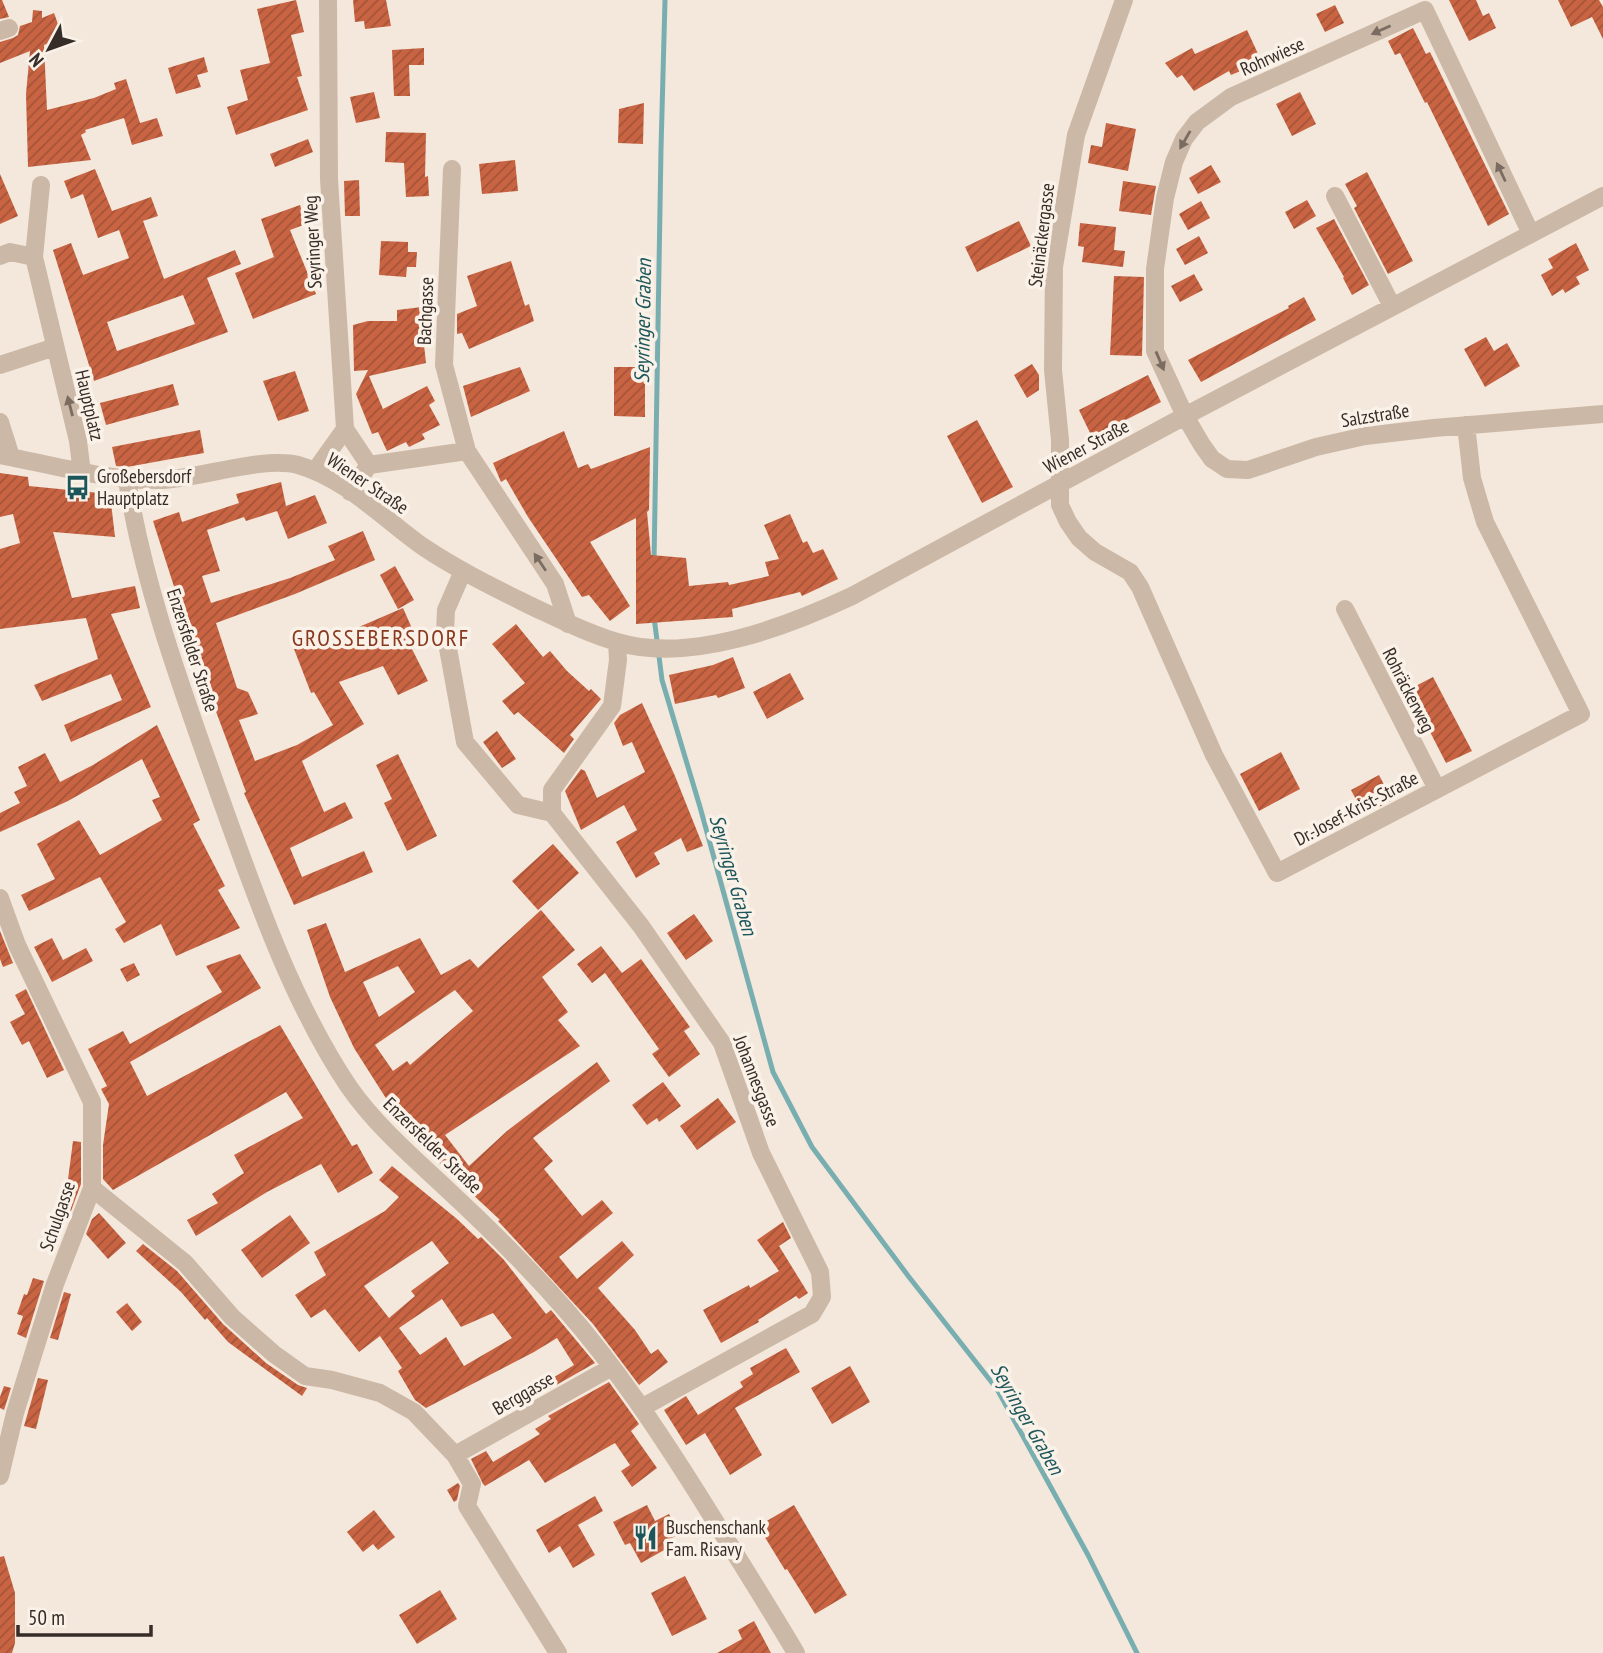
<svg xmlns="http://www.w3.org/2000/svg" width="1603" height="1653" font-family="'PT Sans Narrow',sans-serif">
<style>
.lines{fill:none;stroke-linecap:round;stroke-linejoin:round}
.stream{stroke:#79aeb1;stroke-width:5}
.building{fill:url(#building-hatch);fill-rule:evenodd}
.minor{stroke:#cbb8a7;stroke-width:18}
.oneway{fill:#7a6c61}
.labels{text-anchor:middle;stroke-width:7;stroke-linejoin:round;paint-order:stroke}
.street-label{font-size:19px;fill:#372d28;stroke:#faf2e8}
.poi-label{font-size:19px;fill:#372d28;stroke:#faf2e8;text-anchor:start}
.water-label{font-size:21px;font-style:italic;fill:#1c565a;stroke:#faf2e8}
.quarter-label{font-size:23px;letter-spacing:2px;fill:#89381e;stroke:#faf2e8}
</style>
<defs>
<pattern id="building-hatch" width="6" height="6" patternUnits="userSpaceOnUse" patternTransform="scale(1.75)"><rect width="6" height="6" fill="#c96443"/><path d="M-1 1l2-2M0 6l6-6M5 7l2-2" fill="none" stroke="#a45338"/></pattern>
</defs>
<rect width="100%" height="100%" fill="#f3e8db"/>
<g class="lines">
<path class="stream" d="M 654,562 L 661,149 L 665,0
M 654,617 L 662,680 L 700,807 L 773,1072 L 812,1147 L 909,1277 L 997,1389 L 1088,1555 L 1137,1653"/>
</g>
<path class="building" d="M 0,0 L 2,0 L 9,17 L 0,19 Z
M 296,0 L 304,32 L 291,35 L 302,76 L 297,77 L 308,110 L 236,135 L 227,107 L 248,100 L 240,70 L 270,63 L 257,9 Z
M 353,0 L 386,0 L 391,26 L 365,29 L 364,21 L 355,22 Z
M 1449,0 L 1476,0 L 1483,16 L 1489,13 L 1496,28 L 1469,41 Z
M 1558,0 L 1599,0 L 1603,7 L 1603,39 L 1592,17 L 1571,27 Z
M 1335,5 L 1344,23 L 1325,32 L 1316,14 Z
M 33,10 L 42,11 L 42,18 L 54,13 L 63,38 L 44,45 L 47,110 L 94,98 L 116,89 L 114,83 L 126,79 L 140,123 L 157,118 L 163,136 L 132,145 L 124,118 L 85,130 L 86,132 L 81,135 L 91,160 L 28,167 L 26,94 L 30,51 L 0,63 L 0,42 L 13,38 L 18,35 L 20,26 L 32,22 Z
M 1413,28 L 1426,54 L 1430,52 L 1509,214 L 1488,226 L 1427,102 L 1425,103 L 1400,53 L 1395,55 L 1388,41 Z
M 1247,30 L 1260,58 L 1242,66 L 1243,70 L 1231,75 L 1229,71 L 1194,91 L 1182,75 L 1177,78 L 1165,63 L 1192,48 L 1195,54 Z
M 424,48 L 424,65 L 409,65 L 410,96 L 394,96 L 392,50 Z
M 204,57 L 208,72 L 197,75 L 201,87 L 176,94 L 168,68 Z
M 374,92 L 380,118 L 356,123 L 350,97 Z
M 1300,92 L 1316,124 L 1292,136 L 1276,104 Z
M 644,103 L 643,144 L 618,143 L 619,109 Z
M 1106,123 L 1136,129 L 1128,171 L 1088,163 L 1091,145 L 1102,147 Z
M 386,132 L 426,133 L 425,177 L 428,176 L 429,196 L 406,197 L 404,163 L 385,162 Z
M 308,139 L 313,152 L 275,167 L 270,154 Z
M 515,160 L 518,191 L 482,194 L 479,164 Z
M 1211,165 L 1221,182 L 1198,194 L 1189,178 Z
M 95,169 L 112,211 L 151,197 L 158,216 L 143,221 L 164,279 L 235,250 L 241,264 L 207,278 L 228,332 L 94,381 L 53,250 L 71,243 L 83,275 L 129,258 L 119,230 L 98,238 L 83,194 L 71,199 L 64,181 ZM 183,295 L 195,324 L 117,351 L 107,322 Z
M 1367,172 L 1413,261 L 1388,274 L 1354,208 L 1357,206 L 1345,184 Z
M 0,174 L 18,216 L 0,224 Z
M 359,180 L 360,216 L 345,216 L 344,181 Z
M 1123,181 L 1156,186 L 1151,215 L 1119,211 Z
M 1307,200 L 1316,216 L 1294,229 L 1285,212 Z
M 1201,201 L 1210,218 L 1188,230 L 1179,214 Z
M 300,205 L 306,224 L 290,230 L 316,294 L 253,319 L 235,273 L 274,257 L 261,219 Z
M 1334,219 L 1369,285 L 1352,295 L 1343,278 L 1344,277 L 1316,228 Z
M 1019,221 L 1031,246 L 977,272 L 965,247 Z
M 1080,223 L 1116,227 L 1114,250 L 1125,251 L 1123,267 L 1082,262 L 1084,247 L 1078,246 Z
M 1199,236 L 1208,253 L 1185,265 L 1176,249 Z
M 381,241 L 408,242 L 408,252 L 417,252 L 416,267 L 407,267 L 406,277 L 379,275 Z
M 1576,243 L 1589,270 L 1576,277 L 1580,284 L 1565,293 L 1563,289 L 1552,296 L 1541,275 L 1553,268 L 1548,259 Z
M 511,261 L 525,306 L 529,304 L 534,321 L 469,349 L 462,333 L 457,334 L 457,314 L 477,306 L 467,276 Z
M 1194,274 L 1203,290 L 1180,302 L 1171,286 Z
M 1114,276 L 1144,277 L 1142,356 L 1110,355 Z
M 1304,297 L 1316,320 L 1201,382 L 1188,360 L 1289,308 L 1288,306 Z
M 422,307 L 422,315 L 435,313 L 434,337 L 429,337 L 430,344 L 424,345 L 426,363 L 369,376 L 383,409 L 427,386 L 435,401 L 429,405 L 440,425 L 422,434 L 425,439 L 409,447 L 406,442 L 387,451 L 378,432 L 372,434 L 356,394 L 368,370 L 354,371 L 353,325 L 368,321 L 397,321 L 397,310 Z
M 1486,337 L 1494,351 L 1507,343 L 1520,366 L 1485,387 L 1464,349 Z
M 1032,364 L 1039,375 L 1039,390 L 1027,398 L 1014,375 Z
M 520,367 L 530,391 L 471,417 L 463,386 Z
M 614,367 L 645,367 L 645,417 L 614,416 Z
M 295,371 L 309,411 L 278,421 L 263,381 Z
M 1148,375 L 1161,402 L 1092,437 L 1079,410 Z
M 173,384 L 179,405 L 106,425 L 100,403 Z
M 977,420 L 1013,487 L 982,503 L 947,436 Z
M 200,430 L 204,453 L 127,467 L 116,466 L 112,447 Z
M 564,431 L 578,468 L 588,464 L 591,469 L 650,447 L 649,510 L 647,512 L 651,555 L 686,558 L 689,586 L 728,582 L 729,585 L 769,576 L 765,562 L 779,559 L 764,525 L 790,514 L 803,543 L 807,541 L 813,553 L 823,549 L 838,579 L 802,596 L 800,592 L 732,609 L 733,617 L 636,624 L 636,518 L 590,542 L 630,606 L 610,621 L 589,595 L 582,597 L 528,517 L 506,479 L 501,482 L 493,463 Z
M 0,473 L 28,477 L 29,486 L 110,494 L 115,537 L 53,532 L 72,598 L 135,586 L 140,608 L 111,614 L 151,707 L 71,742 L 64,725 L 122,700 L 111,674 L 42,701 L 34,685 L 98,659 L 86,618 L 0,629 L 0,549 L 20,543 L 13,514 L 0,517 Z
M 281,482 L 286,506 L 315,495 L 327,523 L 288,539 L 277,511 L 246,521 L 244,517 L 207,530 L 220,571 L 202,576 L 211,603 L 290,578 L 335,560 L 328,546 L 363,531 L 375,560 L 295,594 L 216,623 L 237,688 L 248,692 L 258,714 L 239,720 L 255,761 L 297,745 L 333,725 L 314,692 L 311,693 L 294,649 L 344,630 L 345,633 L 403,608 L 418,642 L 410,645 L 428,681 L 398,695 L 383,666 L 339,682 L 364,724 L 302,761 L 324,812 L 345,802 L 353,818 L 290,848 L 302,877 L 364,851 L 373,872 L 294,905 L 244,793 L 246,792 L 202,674 L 153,521 L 179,512 L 182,522 L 239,503 L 236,494 Z
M 395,566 L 414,600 L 398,609 L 380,575 Z
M 516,624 L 543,657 L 550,651 L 567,671 L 589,691 L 591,689 L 601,699 L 570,735 L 574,739 L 564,753 L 518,712 L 514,715 L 502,701 L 525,683 L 492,644 Z
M 733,657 L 745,688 L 718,698 L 716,695 L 675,704 L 669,675 L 713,665 Z
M 790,673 L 804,699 L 767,719 L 753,692 Z
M 1433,677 L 1472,751 L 1446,763 L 1427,726 L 1425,727 L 1406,691 Z
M 642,703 L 675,776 L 703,846 L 687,852 L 681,838 L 654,853 L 660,864 L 636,878 L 616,842 L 637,830 L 624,805 L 581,830 L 565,791 L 581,769 L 585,771 L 597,798 L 645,772 L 632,742 L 623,746 L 614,723 L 620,715 Z
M 157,725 L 200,820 L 193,824 L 225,886 L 218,890 L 240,928 L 176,956 L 161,924 L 124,943 L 115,929 L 126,922 L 100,877 L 29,911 L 21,895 L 55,879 L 37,844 L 79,820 L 100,855 L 162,820 L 152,800 L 160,797 L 142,759 L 68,801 L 0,832 L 0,813 L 20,803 L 14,792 L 27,786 L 18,767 L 45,753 L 60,782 L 93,765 Z
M 497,731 L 516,759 L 502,768 L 483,742 Z
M 1281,752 L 1300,789 L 1259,811 L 1240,774 Z
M 398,754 L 437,836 L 407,851 L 384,803 L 392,799 L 376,765 Z
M 1379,775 L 1392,800 L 1364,815 L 1351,790 Z
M 553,844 L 579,873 L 538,910 L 512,881 Z
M 541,910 L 575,950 L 542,977 L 568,1012 L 558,1020 L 580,1046 L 445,1135 L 469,1166 L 507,1131 L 597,1062 L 610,1081 L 533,1138 L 553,1161 L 544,1169 L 582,1216 L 602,1200 L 613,1213 L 559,1257 L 577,1279 L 622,1241 L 634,1255 L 598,1288 L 635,1330 L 651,1354 L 658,1349 L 668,1362 L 639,1385 L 593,1324 L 498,1221 L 500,1220 L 422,1147 L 406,1123 L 403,1125 L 354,1048 L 330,997 L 307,930 L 326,923 L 345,972 L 420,938 L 441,975 L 470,959 L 478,968 ZM 398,966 L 415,992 L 379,1017 L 363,982 ZM 455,990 L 473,1011 L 410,1065 L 407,1061 L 393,1071 L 375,1045 Z
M 694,914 L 713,941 L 686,960 L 667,933 Z
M 0,931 L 13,963 L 3,967 L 0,959 Z
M 52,938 L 63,960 L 86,948 L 93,961 L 52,982 L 34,947 Z
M 601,946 L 622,973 L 641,959 L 690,1027 L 684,1031 L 700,1054 L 669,1077 L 652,1054 L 659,1049 L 605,973 L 592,983 L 577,964 Z
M 240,954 L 261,988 L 130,1062 L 147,1096 L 280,1025 L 352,1146 L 357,1144 L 373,1173 L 338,1193 L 321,1164 L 267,1192 L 196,1236 L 187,1220 L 218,1203 L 212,1194 L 244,1173 L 234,1155 L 303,1118 L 286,1092 L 113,1190 L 103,1179 L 103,1145 L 109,1104 L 101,1089 L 107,1086 L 88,1049 L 123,1031 L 130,1044 L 222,992 L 206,966 Z
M 134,963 L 140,975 L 127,982 L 120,969 Z
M 26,989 L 64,1070 L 47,1078 L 29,1041 L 22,1045 L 10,1022 L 25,1014 L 15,995 Z
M 663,1082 L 681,1106 L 659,1122 L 657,1118 L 647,1125 L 632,1105 Z
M 718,1098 L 736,1122 L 697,1150 L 680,1126 Z
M 73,1141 L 81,1142 L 81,1184 L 71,1211 L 64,1210 Z
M 392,1166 L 457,1219 L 478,1239 L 481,1237 L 504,1260 L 546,1314 L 551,1310 L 595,1363 L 537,1396 L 533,1390 L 574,1365 L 557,1338 L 534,1352 L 426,1408 L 415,1400 L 398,1371 L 402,1368 L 380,1336 L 359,1352 L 325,1309 L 311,1318 L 295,1295 L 326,1275 L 314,1252 L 385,1211 L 399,1197 L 379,1180 ZM 432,1241 L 449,1263 L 411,1291 L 415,1296 L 389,1318 L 364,1286 ZM 442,1299 L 461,1327 L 493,1313 L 512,1338 L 464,1366 L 446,1337 L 420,1355 L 399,1328 Z
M 99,1213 L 126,1243 L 108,1259 L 86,1234 L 92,1219 Z
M 290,1215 L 310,1243 L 262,1278 L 241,1250 Z
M 783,1222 L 791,1238 L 779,1246 L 808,1293 L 799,1299 L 796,1296 L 758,1320 L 759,1322 L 721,1343 L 703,1310 L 749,1285 L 750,1288 L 779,1271 L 757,1240 Z
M 143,1244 L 177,1271 L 223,1324 L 266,1363 L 298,1385 L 307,1388 L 302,1396 L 228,1342 L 207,1318 L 205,1320 L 181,1292 L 136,1251 Z
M 33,1278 L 44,1281 L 26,1338 L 17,1334 L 23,1316 L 17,1314 L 24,1294 L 27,1295 Z
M 64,1292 L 71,1294 L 58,1340 L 50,1338 Z
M 127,1303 L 142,1322 L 132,1331 L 116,1312 Z
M 786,1348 L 800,1372 L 735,1408 L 762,1455 L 730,1475 L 705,1433 L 686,1445 L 664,1410 L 686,1396 L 698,1415 L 743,1387 L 740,1382 L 753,1374 L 750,1368 Z
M 850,1366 L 870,1402 L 832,1424 L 811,1388 Z
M 38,1378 L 48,1380 L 36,1429 L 24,1426 Z
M 609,1382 L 639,1424 L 631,1431 L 657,1468 L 632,1487 L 621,1471 L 630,1465 L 615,1443 L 545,1483 L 529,1460 L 485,1486 L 483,1484 L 471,1459 L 486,1451 L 493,1462 L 540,1434 L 535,1429 L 551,1419 L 548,1416 Z
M 4,1386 L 11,1388 L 4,1410 L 0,1408 L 0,1397 Z
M 458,1483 L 460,1486 L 457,1500 L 454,1502 L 447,1490 Z
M 595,1496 L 603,1511 L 578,1525 L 595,1555 L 573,1568 L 560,1546 L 549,1553 L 536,1530 Z
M 647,1505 L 655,1521 L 669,1514 L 680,1534 L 663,1542 L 666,1549 L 641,1563 L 630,1543 L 625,1545 L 613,1522 Z
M 794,1505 L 847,1595 L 815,1614 L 787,1569 L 785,1570 L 758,1526 Z
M 374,1510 L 395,1537 L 378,1550 L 373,1544 L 363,1552 L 347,1532 Z
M 4,1556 L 15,1593 L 15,1643 L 12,1653 L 0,1653 L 0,1557 Z
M 685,1576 L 707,1619 L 672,1636 L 651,1593 Z
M 440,1590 L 457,1619 L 417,1644 L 399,1615 Z
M 754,1621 L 771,1653 L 717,1653 L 742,1639 L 738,1630 Z"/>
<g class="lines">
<path class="minor" d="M 1124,0 L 1076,135 L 1054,267 L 1053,370 L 1060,440 L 1060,505 L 1068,522 L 1079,538 L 1095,552 L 1130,572 L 1140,587 L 1214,755 L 1277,873 L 1581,714 L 1485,522 L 1472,478 L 1466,425
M 0,31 L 9,28
M 452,169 L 444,365 L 467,451 L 555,584 L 568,624
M 1335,196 L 1392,306
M 1531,234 L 1425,10 L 1231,97 L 1197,122 L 1184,139 L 1174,162 L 1165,198 L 1155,269 L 1155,351 L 1185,416 L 1202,445 L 1212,459 L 1227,469 L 1248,470 L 1316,447 L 1365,436 L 1434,428 L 1603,414
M 0,256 L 10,252 L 34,257 L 78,441 L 82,473
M 34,257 L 41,185
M 0,365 L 55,347
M 0,422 L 11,457
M 345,429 L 369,465
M 0,455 C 54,465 106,481 162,480 C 200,478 264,456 298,465 C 345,478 384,519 422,546 C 456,569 493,587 529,605 C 557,618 586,633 617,642 C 690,664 786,627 852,596 L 1185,416 L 1603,196
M 315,471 L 345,429 L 329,179 L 328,0
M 127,480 C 144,587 182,689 218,791 C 253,889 291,1001 349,1087 C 377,1127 414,1158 449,1191 C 490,1229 529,1268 565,1309 C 616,1367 657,1429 698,1494 C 731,1547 764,1599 796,1653
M 350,492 L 369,465 L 467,451
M 463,571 L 446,610 L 445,632 L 465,742 L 518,805 L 552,813
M 1345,609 L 1437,789
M 617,642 L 618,660 L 612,706 L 552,790 L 552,813 L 641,926 L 722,1043 L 761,1153 L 820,1272 L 822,1297 L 812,1314 L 643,1407
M 0,898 L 17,945 L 92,1102 L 92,1188 L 55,1284 L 15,1413 L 0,1476
M 92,1188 L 185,1263 L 232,1317 L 274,1354 L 305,1376 L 332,1380 L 380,1393 L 414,1412 L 455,1455 L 472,1484 L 467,1506 L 558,1653
M 455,1455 L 612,1367"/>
</g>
<defs><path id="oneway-solid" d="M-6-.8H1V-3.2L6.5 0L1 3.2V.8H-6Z" transform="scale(1.75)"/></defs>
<g class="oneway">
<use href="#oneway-solid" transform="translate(1381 30) rotate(156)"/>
<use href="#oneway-solid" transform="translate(1185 140) rotate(120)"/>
<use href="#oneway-solid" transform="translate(1501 172) rotate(-115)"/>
<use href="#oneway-solid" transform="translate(1160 361) rotate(67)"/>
<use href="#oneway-solid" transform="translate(70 406) rotate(-104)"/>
<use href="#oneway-solid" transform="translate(540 562) rotate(-124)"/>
</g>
<defs>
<symbol id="bus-bare" viewBox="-9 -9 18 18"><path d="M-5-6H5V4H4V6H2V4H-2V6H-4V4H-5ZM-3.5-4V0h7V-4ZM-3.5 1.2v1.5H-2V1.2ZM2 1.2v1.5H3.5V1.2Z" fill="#1c565a" stroke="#faf2e8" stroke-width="2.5" paint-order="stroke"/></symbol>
<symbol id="restaurant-bare" viewBox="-9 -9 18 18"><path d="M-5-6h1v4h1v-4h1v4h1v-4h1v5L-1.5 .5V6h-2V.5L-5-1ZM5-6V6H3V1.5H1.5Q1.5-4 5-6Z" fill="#1c565a" stroke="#faf2e8" stroke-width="2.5" paint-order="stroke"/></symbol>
</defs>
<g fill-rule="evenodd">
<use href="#bus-bare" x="60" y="470" width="35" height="35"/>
<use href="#restaurant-bare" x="628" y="1520" width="35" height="35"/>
</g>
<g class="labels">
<g class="street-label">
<text transform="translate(1272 56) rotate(-24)" y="7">Rohrwiese</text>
<text transform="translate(1041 235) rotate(-83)" y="7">Steinäckergasse</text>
<text transform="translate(312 242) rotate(-93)" y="7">Seyringer Weg</text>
<text transform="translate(425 311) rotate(-88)" y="7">Bachgasse</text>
<text transform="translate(90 405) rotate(77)" y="7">Hauptplatz</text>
<text transform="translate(1375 415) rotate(-9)" y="7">Salzstraße</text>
<text transform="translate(1086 446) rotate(-28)" y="7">Wiener Straße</text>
<text transform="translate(368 483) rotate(34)" y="7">Wiener Straße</text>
<text transform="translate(193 650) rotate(72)" y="7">Enzersfelder Straße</text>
<text transform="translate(1409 690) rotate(63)" y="7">Rohräckerweg</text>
<text transform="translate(1356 808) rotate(-28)" y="7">Dr.-Josef-Krist-Straße</text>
<text transform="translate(757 1081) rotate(69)" y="7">Johannesgasse</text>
<text transform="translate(433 1145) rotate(44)" y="7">Enzersfelder Straße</text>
<text transform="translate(57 1216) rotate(-71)" y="7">Schulgasse</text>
<text transform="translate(523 1393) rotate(-30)" y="7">Berggasse</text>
</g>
<g class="poi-label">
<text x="97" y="483">Großebersdorf<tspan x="97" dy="22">Hauptplatz</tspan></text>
<text x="666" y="1534">Buschenschank<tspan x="666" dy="22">Fam. Risavy</tspan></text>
</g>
<g class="water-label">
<text transform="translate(643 321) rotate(-89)" y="7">Seyringer Graben</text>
<text transform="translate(733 875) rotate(74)" y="7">Seyringer Graben</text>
<text transform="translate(1027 1419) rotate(60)" y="7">Seyringer Graben</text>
</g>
<g class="quarter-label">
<text x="381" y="646">GROSSEBERSDORF</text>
</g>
</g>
<g transform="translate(49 49) rotate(229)" stroke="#faf2e8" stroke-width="5" paint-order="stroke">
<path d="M0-5L12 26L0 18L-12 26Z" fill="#372d28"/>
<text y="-10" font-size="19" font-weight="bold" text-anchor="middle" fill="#372d28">N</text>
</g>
<path d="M18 1625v10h133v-10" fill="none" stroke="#372d28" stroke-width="3.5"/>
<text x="28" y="1625" font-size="21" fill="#372d28" stroke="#faf2e8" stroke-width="5" paint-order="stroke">50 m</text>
</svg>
